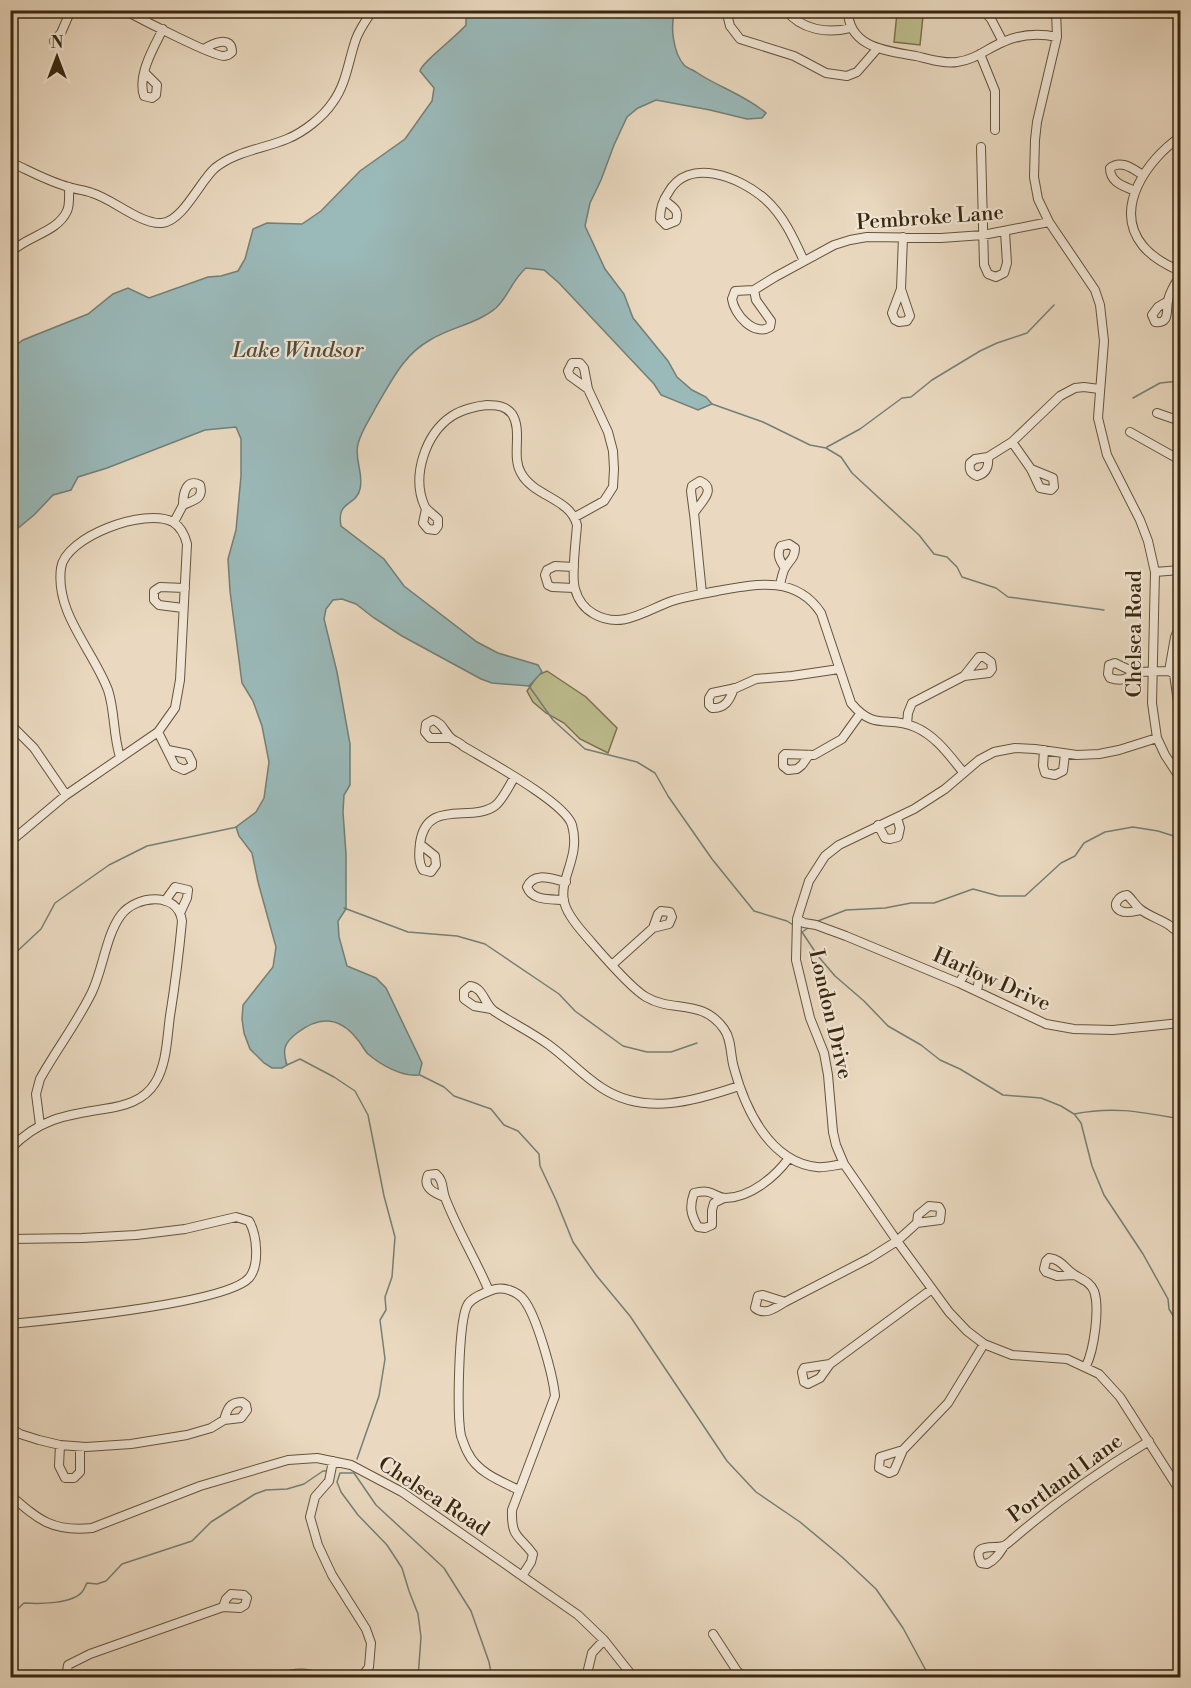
<svg xmlns="http://www.w3.org/2000/svg" width="1191" height="1688" font-family="'Libre Bodoni',serif">
<style>
.green{fill:#bdbd8e;stroke:#7b724e;stroke-width:1.5}
.water{fill:#9ab9b9;stroke:#737f75;stroke-width:1.5}
.lines{fill:none;stroke-linecap:round;stroke-linejoin:round}
.stream{stroke:#737f75;stroke-width:1.5}
.minor-casing{stroke:#65543a;stroke-width:10}
.minor{stroke:#f1e6d6;stroke-width:8}
.labels{text-anchor:middle;stroke-width:4.5;stroke-linejoin:round;paint-order:stroke}
.street-label{font-size:21px;fill:#39270e;stroke:#f1e6d6}
.water-label{font-size:22px;font-style:italic;fill:#514c39;stroke:#f1e6d6}
</style>
<rect width="100%" height="100%" fill="#ead9c0"/>
<filter id="stains"><feTurbulence type="fractalNoise" baseFrequency=".00333" numOctaves="4"/><feColorMatrix values="0 0 0 0 .2 0 0 0 0 .09 0 0 0 0 .02 0 0 0 .5 -.17"/></filter>
<radialGradient id="worn" r=".72"><stop offset=".6" stop-color="#630" stop-opacity="0"/><stop offset="1" stop-color="#630" stop-opacity=".3"/></radialGradient>
<path class="green" d="M 897,13 L 923,16 L 920,45 L 894,42 Z
M 547,671 L 586,697 L 617,728 L 608,753 L 580,739 L 564,723 L 546,713 L 533,702 L 527,691 L 538,675 Z"/>
<path class="water" d="M 466,11 L 675,11 C 670,26 673,52 684,65 C 687,68 693,70 696,72 C 718,87 745,95 766,113 L 762,118 L 747,119 L 710,110 L 656,100 L 638,108 L 627,117 L 614,145 L 601,180 L 590,203 L 585,226 L 605,269 L 624,294 L 633,318 L 668,361 L 677,377 L 692,390 L 706,397 L 712,404 L 698,410 L 661,395 L 654,384 L 559,283 L 544,270 L 526,268 C 512,280 508,297 496,308 C 477,324 451,327 430,340 C 403,355 391,382 376,407 C 370,419 361,431 358,444 C 354,460 364,473 360,489 C 356,507 336,500 341,526 L 384,559 L 404,586 L 477,642 L 498,653 L 538,665 L 542,672 L 529,686 L 492,683 L 481,679 L 402,636 L 374,618 L 356,604 L 342,599 L 333,600 L 326,609 L 324,619 L 337,672 L 350,744 L 350,785 L 344,795 L 343,812 L 346,854 L 346,909 L 338,921 L 339,937 L 347,966 L 376,978 L 386,988 L 422,1063 L 419,1075 C 402,1077 381,1065 368,1054 C 364,1050 361,1043 357,1039 C 339,1016 319,1016 297,1033 C 284,1043 282,1050 287,1065 L 282,1068 L 272,1068 L 264,1063 L 250,1049 L 244,1033 L 242,1019 L 243,1005 L 273,967 L 276,947 L 258,882 L 252,853 L 239,836 L 236,827 L 256,812 L 264,798 L 269,762 L 262,726 L 253,701 L 242,683 L 230,591 L 228,559 L 236,530 L 241,476 L 241,439 L 236,427 L 205,430 L 107,468 L 78,477 L 71,490 L 53,495 L 34,515 L 11,534 L 11,349 L 23,340 L 88,314 L 113,294 L 128,288 L 149,298 L 208,277 L 221,276 L 238,271 L 245,259 L 253,229 L 267,223 L 302,224 L 321,211 L 360,171 L 405,139 L 432,101 L 434,88 L 420,71 C 421,63 457,36 466,25 Z"/>
<g class="lines">
<path class="stream" d="M 1133,398 L 1160,383 L 1180,381
M 712,404 L 763,422 L 810,445 L 826,448 L 841,457 L 852,473 L 919,535 L 934,554 L 947,557 L 957,567 L 962,577 L 996,588 L 1008,597 L 1104,610
M 827,447 L 860,429 L 902,398 L 911,397 L 932,380 L 980,351 L 997,343 L 1027,333 L 1054,305
M 529,686 L 553,720 L 585,749 L 637,762 L 655,773 L 668,796 L 712,859 L 754,911 L 787,921 L 793,925
M 344,908 L 408,932 L 457,936 L 485,944 L 559,994 L 575,1011 L 623,1046 L 647,1052 L 671,1052 L 697,1043
M 811,920 L 818,921 L 846,910 L 885,908 L 911,903 L 934,903 L 973,889 L 999,896 L 1025,896 L 1061,863 L 1075,856 L 1084,843 L 1105,832 L 1133,827 L 1158,831 L 1180,838
M 808,928 L 802,932 L 818,956 L 835,976 L 864,1001 L 888,1026 L 921,1045 L 940,1060 L 960,1069 L 1003,1095 L 1041,1098 L 1061,1106 L 1074,1114 C 1114,1106 1141,1112 1180,1119
M 10,958 L 41,929 L 55,903 L 109,865 L 147,846 L 237,827
M 286,1063 L 287,1065 L 300,1059 L 334,1077 L 355,1091 L 368,1115 L 384,1196 L 395,1237 L 392,1277 L 385,1297 L 386,1310 L 380,1320 L 385,1359 L 379,1396 L 357,1459
M 420,1075 L 444,1087 L 454,1096 L 491,1109 L 504,1125 L 518,1131 L 539,1154 L 540,1166 L 556,1200 L 573,1242 L 596,1275 L 630,1316 L 727,1461 L 756,1492 L 800,1522 L 842,1557 L 876,1589 L 903,1628 L 930,1678
M 1075,1115 L 1081,1123 L 1092,1166 L 1104,1195 L 1143,1254 L 1168,1299 L 1169,1309 L 1180,1327
M 10,1616 L 24,1603 C 39,1604 72,1604 82,1592 C 84,1590 85,1586 87,1583 L 97,1584 L 106,1581 L 122,1564 L 192,1541 L 211,1522 L 255,1494 L 266,1490 L 287,1489 L 304,1484 L 323,1471 L 326,1471
M 418,1678 L 421,1637 L 418,1614 L 409,1591 L 402,1568 L 387,1545 L 358,1515 L 341,1492 L 337,1482 L 340,1473 L 354,1473 L 376,1505 L 444,1568 L 471,1611 L 489,1662 L 492,1678"/>
<defs>
<path id="minor" d="M 124,10 C 139,18 214,57 224,56 C 228,56 230,54 232,52 C 232,35 213,43 204,49
M 726,10 L 730,26 L 740,39 L 794,56 L 826,73 L 847,76 L 857,72 L 877,49
M 769,10 L 773,13 L 787,13
M 786,10 C 801,30 828,34 851,28
M 848,10 C 848,48 888,51 916,56 C 929,59 944,64 957,62 C 975,60 988,48 1003,42 C 1021,34 1038,33 1057,37
M 983,10 L 991,19 L 1003,42
M 1056,10 L 1057,37 L 1037,122 L 1035,140 L 1034,177 L 1038,199 L 1049,222 L 1095,290 L 1100,305 L 1104,341 L 1098,418 L 1107,455 L 1140,520 L 1148,541 L 1155,572 L 1152,703 L 1157,738 L 1165,755 L 1180,778
M 54,41 L 61,33 L 71,10
M 980,54 L 995,91 L 995,130
M 145,73 L 157,85 L 156,95 L 152,98 L 144,96 C 137,75 154,47 163,29
M 1180,137 C 1148,159 1112,208 1143,246 C 1153,258 1166,265 1180,271
M 981,147 L 984,265 L 988,274 L 996,277 L 1004,273 L 1007,263 L 1005,232
M 10,162 C 30,171 49,182 69,187 C 77,190 85,190 92,193 C 113,199 141,225 162,223 C 183,221 200,181 215,168 C 236,151 263,149 287,139 C 304,132 323,117 333,102 C 346,84 348,63 355,42 C 358,31 366,20 373,10
M 1135,191 C 1124,186 1110,183 1110,168 C 1121,159 1133,169 1143,175
M 664,200 C 672,207 680,209 676,221 L 666,225 L 660,219 C 660,210 663,200 668,193 C 688,156 740,177 765,199 C 784,216 794,239 804,261
M 10,253 C 26,236 57,233 67,211 C 70,205 69,194 69,187
M 901,289 L 910,316 L 907,321 L 899,322 L 895,320 L 892,313 L 901,289 L 903,237
M 754,290 L 756,300 L 771,321 L 770,327 C 754,337 734,314 732,299 L 735,291 L 754,290 L 775,277 L 834,245 L 850,240 L 867,237 L 941,238 L 983,235 L 1049,222
M 1168,301 L 1158,307 L 1152,315 L 1155,322 C 1170,324 1166,311 1168,301 C 1169,292 1177,282 1180,274
M 1157,413 L 1180,421
M 1130,432 L 1180,460
M 1012,442 L 1031,469 L 1040,488 L 1051,490 L 1054,487 L 1053,478 L 1031,469
M 988,457 C 989,466 987,473 977,476 C 970,473 969,470 970,463 L 975,459 L 988,457 L 1012,442 L 1060,396 L 1075,388 L 1084,387 L 1099,389
M 1180,497 L 1178,505 L 1180,521
M 426,509 L 423,523 L 428,529 L 435,530 L 438,526 L 438,519 C 434,515 428,511 425,507 C 411,477 425,434 452,416 C 461,410 476,406 487,405 C 497,405 506,406 512,414 C 523,431 511,456 521,473 C 534,497 570,498 577,525 C 576,540 571,576 575,589 C 578,600 585,609 594,614 C 622,630 646,610 672,601 C 687,596 703,594 717,591 C 756,584 796,575 821,613 L 851,703 C 875,732 888,715 915,727 C 936,736 949,755 963,772
M 694,514 L 691,491 L 692,486 L 700,481 C 718,489 700,503 694,513 L 702,594
M 575,517 L 604,501 L 613,487 L 614,469 L 613,451 L 608,432 L 588,389 L 584,368 L 580,363 L 572,363 L 568,371 L 570,376 L 588,389
M 174,522 L 183,505 C 194,500 204,499 200,485 C 186,478 183,494 183,505
M 1155,572 L 1180,570
M 780,585 C 781,580 782,575 784,570 C 788,561 795,559 795,548 L 789,544 L 781,546 C 776,554 780,561 785,568
M 574,588 L 552,587 L 548,585 L 545,575 L 547,570 L 555,566 L 574,567
M 183,608 L 159,605 L 154,600 L 154,591 L 160,587 L 185,588
M 1169,671 L 1175,637 L 1180,626
M 1169,671 L 1174,674 L 1178,702
M 1134,672 C 1128,680 1119,681 1110,678 L 1108,674 L 1109,665 L 1115,663 L 1134,672 L 1169,671
M 734,688 C 730,700 725,709 712,708 L 709,705 L 709,698 L 712,693 L 736,688 L 756,679 L 792,676 L 839,669
M 10,724 L 34,748 L 66,795
M 907,724 L 908,713 L 912,703 L 964,676 L 989,673 L 992,669 L 991,662 L 984,657 L 979,657 L 964,676
M 158,732 L 175,766 L 184,770 L 192,766 L 192,762 L 188,754 L 168,750
M 450,738 L 430,738 L 425,732 L 426,724 L 433,720 C 443,723 444,732 452,739 C 455,741 460,743 463,746 C 486,760 565,802 572,825 C 581,857 559,878 564,901 C 566,913 578,927 586,936 C 600,952 629,987 646,997 C 673,1013 702,998 724,1029 C 732,1040 730,1055 734,1068 C 745,1108 769,1162 817,1167 C 825,1168 835,1165 844,1164
M 1157,738 L 1119,750 L 1099,754 L 1077,755 L 1035,749 L 1015,748 L 994,752 L 979,760 L 945,789 L 914,809 L 839,845 L 825,856 L 809,881 L 797,919 L 796,960 L 810,1018 L 824,1053 L 828,1075 L 833,1132 L 836,1145 L 844,1164 L 897,1241 L 949,1312 L 967,1331 L 984,1344 L 1012,1355 L 1067,1359 L 1099,1374 L 1120,1397 L 1180,1491
M 1044,750 L 1043,766 L 1045,773 L 1055,775 L 1063,771 L 1065,754
M 809,755 L 802,765 L 797,769 L 788,770 L 783,766 L 783,756 L 785,754 L 814,755 L 842,739 L 860,714
M 878,825 L 885,838 L 890,839 L 898,837 L 900,828 L 897,818
M 10,842 L 66,795 L 158,732 L 175,708 L 180,680 L 187,544 C 185,536 181,527 173,522 C 145,507 65,537 61,568 C 55,613 93,650 108,690 C 115,711 113,735 120,757
M 420,844 L 435,856 L 436,865 L 431,872 L 423,870 C 418,862 419,853 420,843 C 427,797 472,824 496,805 C 503,799 509,786 514,778
M 564,900 C 550,899 532,901 527,887 C 534,871 552,879 566,882
M 165,901 L 175,887 L 188,890 L 187,898 L 181,911
M 1141,910 C 1135,911 1127,914 1121,911 C 1110,906 1119,896 1127,895 C 1132,899 1135,905 1140,909 C 1152,919 1171,921 1180,936
M 797,919 L 804,923 L 816,925 L 846,936 L 959,983 L 1046,1024 L 1074,1029 L 1113,1030 L 1180,1023
M 613,964 L 653,928 L 669,924 L 672,917 L 670,912 L 661,911 L 658,914 L 653,928
M 959,983 L 966,972 L 972,970 L 980,974 L 977,991
M 491,1009 L 474,1006 L 464,999 L 464,991 L 470,986 C 484,988 484,1004 494,1011 C 512,1023 531,1032 549,1045 C 567,1058 583,1076 602,1088 C 645,1116 695,1101 739,1086
M 10,1149 C 39,1119 65,1115 104,1109 C 124,1106 144,1101 155,1083 C 167,1064 167,1037 170,1016 C 175,985 179,953 182,921 C 178,891 136,895 121,915 C 106,935 103,969 92,992 C 77,1023 56,1050 40,1079 L 36,1094 L 40,1125
M 444,1197 C 435,1193 422,1188 428,1175 L 436,1174 C 445,1182 441,1190 446,1200 C 458,1231 476,1260 489,1291
M 724,1198 L 714,1203 L 712,1210 L 712,1225 L 705,1228 L 698,1227 C 691,1215 689,1207 694,1193 C 714,1188 714,1198 726,1198 C 751,1197 775,1177 789,1158
M 10,1239 L 82,1238 L 136,1235 L 185,1229 L 236,1217 L 249,1221 C 257,1235 260,1265 249,1278 C 226,1304 51,1320 10,1324
M 1074,1275 L 1057,1276 L 1046,1272 L 1044,1269 L 1046,1261 L 1049,1258 C 1060,1259 1064,1267 1072,1273 C 1080,1279 1090,1281 1094,1291 C 1100,1308 1094,1350 1086,1366
M 785,1302 C 775,1308 765,1316 755,1308 L 758,1296 L 763,1295 L 785,1302 L 870,1258 L 897,1241 L 917,1223 L 940,1220 L 941,1211 L 939,1207 L 929,1206 L 918,1215 L 917,1223
M 830,1364 L 820,1378 L 808,1384 L 804,1382 L 802,1372 L 804,1368 L 830,1364 L 932,1289
M 10,1428 L 20,1434 L 39,1440 L 60,1445 L 86,1447 L 131,1444 L 187,1435 L 211,1428 L 224,1420 L 241,1418 L 247,1410 L 246,1405 L 242,1402 C 229,1402 227,1410 224,1420
M 60,1445 L 59,1466 L 65,1478 L 74,1478 L 80,1472 L 80,1447
M 903,1450 L 894,1471 L 889,1473 L 879,1468 L 880,1457 L 903,1450 L 948,1403 L 984,1344
M 333,1461 L 329,1481 L 315,1497 L 310,1517 L 318,1545 L 332,1575 L 366,1629 L 371,1643 L 369,1667 L 361,1678
M 519,1490 C 500,1481 477,1472 468,1453 C 465,1448 463,1441 461,1436 C 457,1416 458,1319 468,1304 C 473,1297 484,1293 492,1290 C 503,1286 517,1291 524,1300 C 537,1317 553,1375 555,1396 L 512,1510 C 511,1538 519,1535 533,1554 L 531,1562 L 522,1576
M 10,1495 C 39,1520 52,1532 92,1528 L 200,1486 L 288,1460 L 317,1458 L 351,1465 L 402,1492 L 578,1615 L 604,1640 L 634,1678
M 1004,1546 C 999,1554 995,1560 987,1564 L 981,1563 C 971,1542 994,1549 1003,1546 C 1007,1545 1011,1540 1014,1538 C 1057,1501 1101,1470 1149,1441
M 713,1634 L 737,1671 L 745,1678
M 66,1678 L 68,1665 L 90,1654 L 223,1607 L 240,1608 L 245,1605 L 247,1598 L 244,1595 L 231,1594 L 226,1599 L 223,1607
M 278,1678 C 296,1672 306,1672 323,1678
M 586,1678 L 592,1653 L 604,1640
M 1173,1678 L 1180,1674"/>
</defs>
<use href="#minor" class="minor-casing"/>
<use href="#minor" class="minor"/>
</g>
<g class="labels">
<g class="street-label">
<text transform="translate(930 217) rotate(-4)" y="7">Pembroke Lane</text>
<text transform="translate(1134 634) rotate(-90)" y="7">Chelsea Road</text>
<text transform="translate(992 979) rotate(24)" y="7">Harlow Drive</text>
<text transform="translate(831 1014) rotate(77)" y="7">London Drive</text>
<text transform="translate(1065 1478) rotate(-36)" y="7">Portland Lane</text>
<text transform="translate(434 1496) rotate(33)" y="7">Chelsea Road</text>
</g>
<g class="water-label">
<text x="298" y="357">Lake Windsor</text>
</g>
</g>
<rect width="1191" height="1688" fill="none" stroke="#ead9c0" stroke-width="36"/>
<rect x="12" y="12" width="1167" height="1664" fill="none" stroke="#39270e" stroke-width="3"/>
<rect x="18" y="18" width="1155" height="1652" fill="none" stroke="#39270e" stroke-width="1.5"/>
<g transform="translate(57 57)" stroke="#f1e6d6" stroke-width="4.5" paint-order="stroke">
<path d="M0-4.5L10 22L0 15L-10 22Z" fill="#39270e"/>
<text y="-9" font-size="16" font-weight="bold" text-anchor="middle" fill="#39270e">N</text>
</g>
<rect width="100%" height="100%" filter="url(#stains)"/>
<rect width="100%" height="100%" fill="url(#worn)"/>
</svg>
